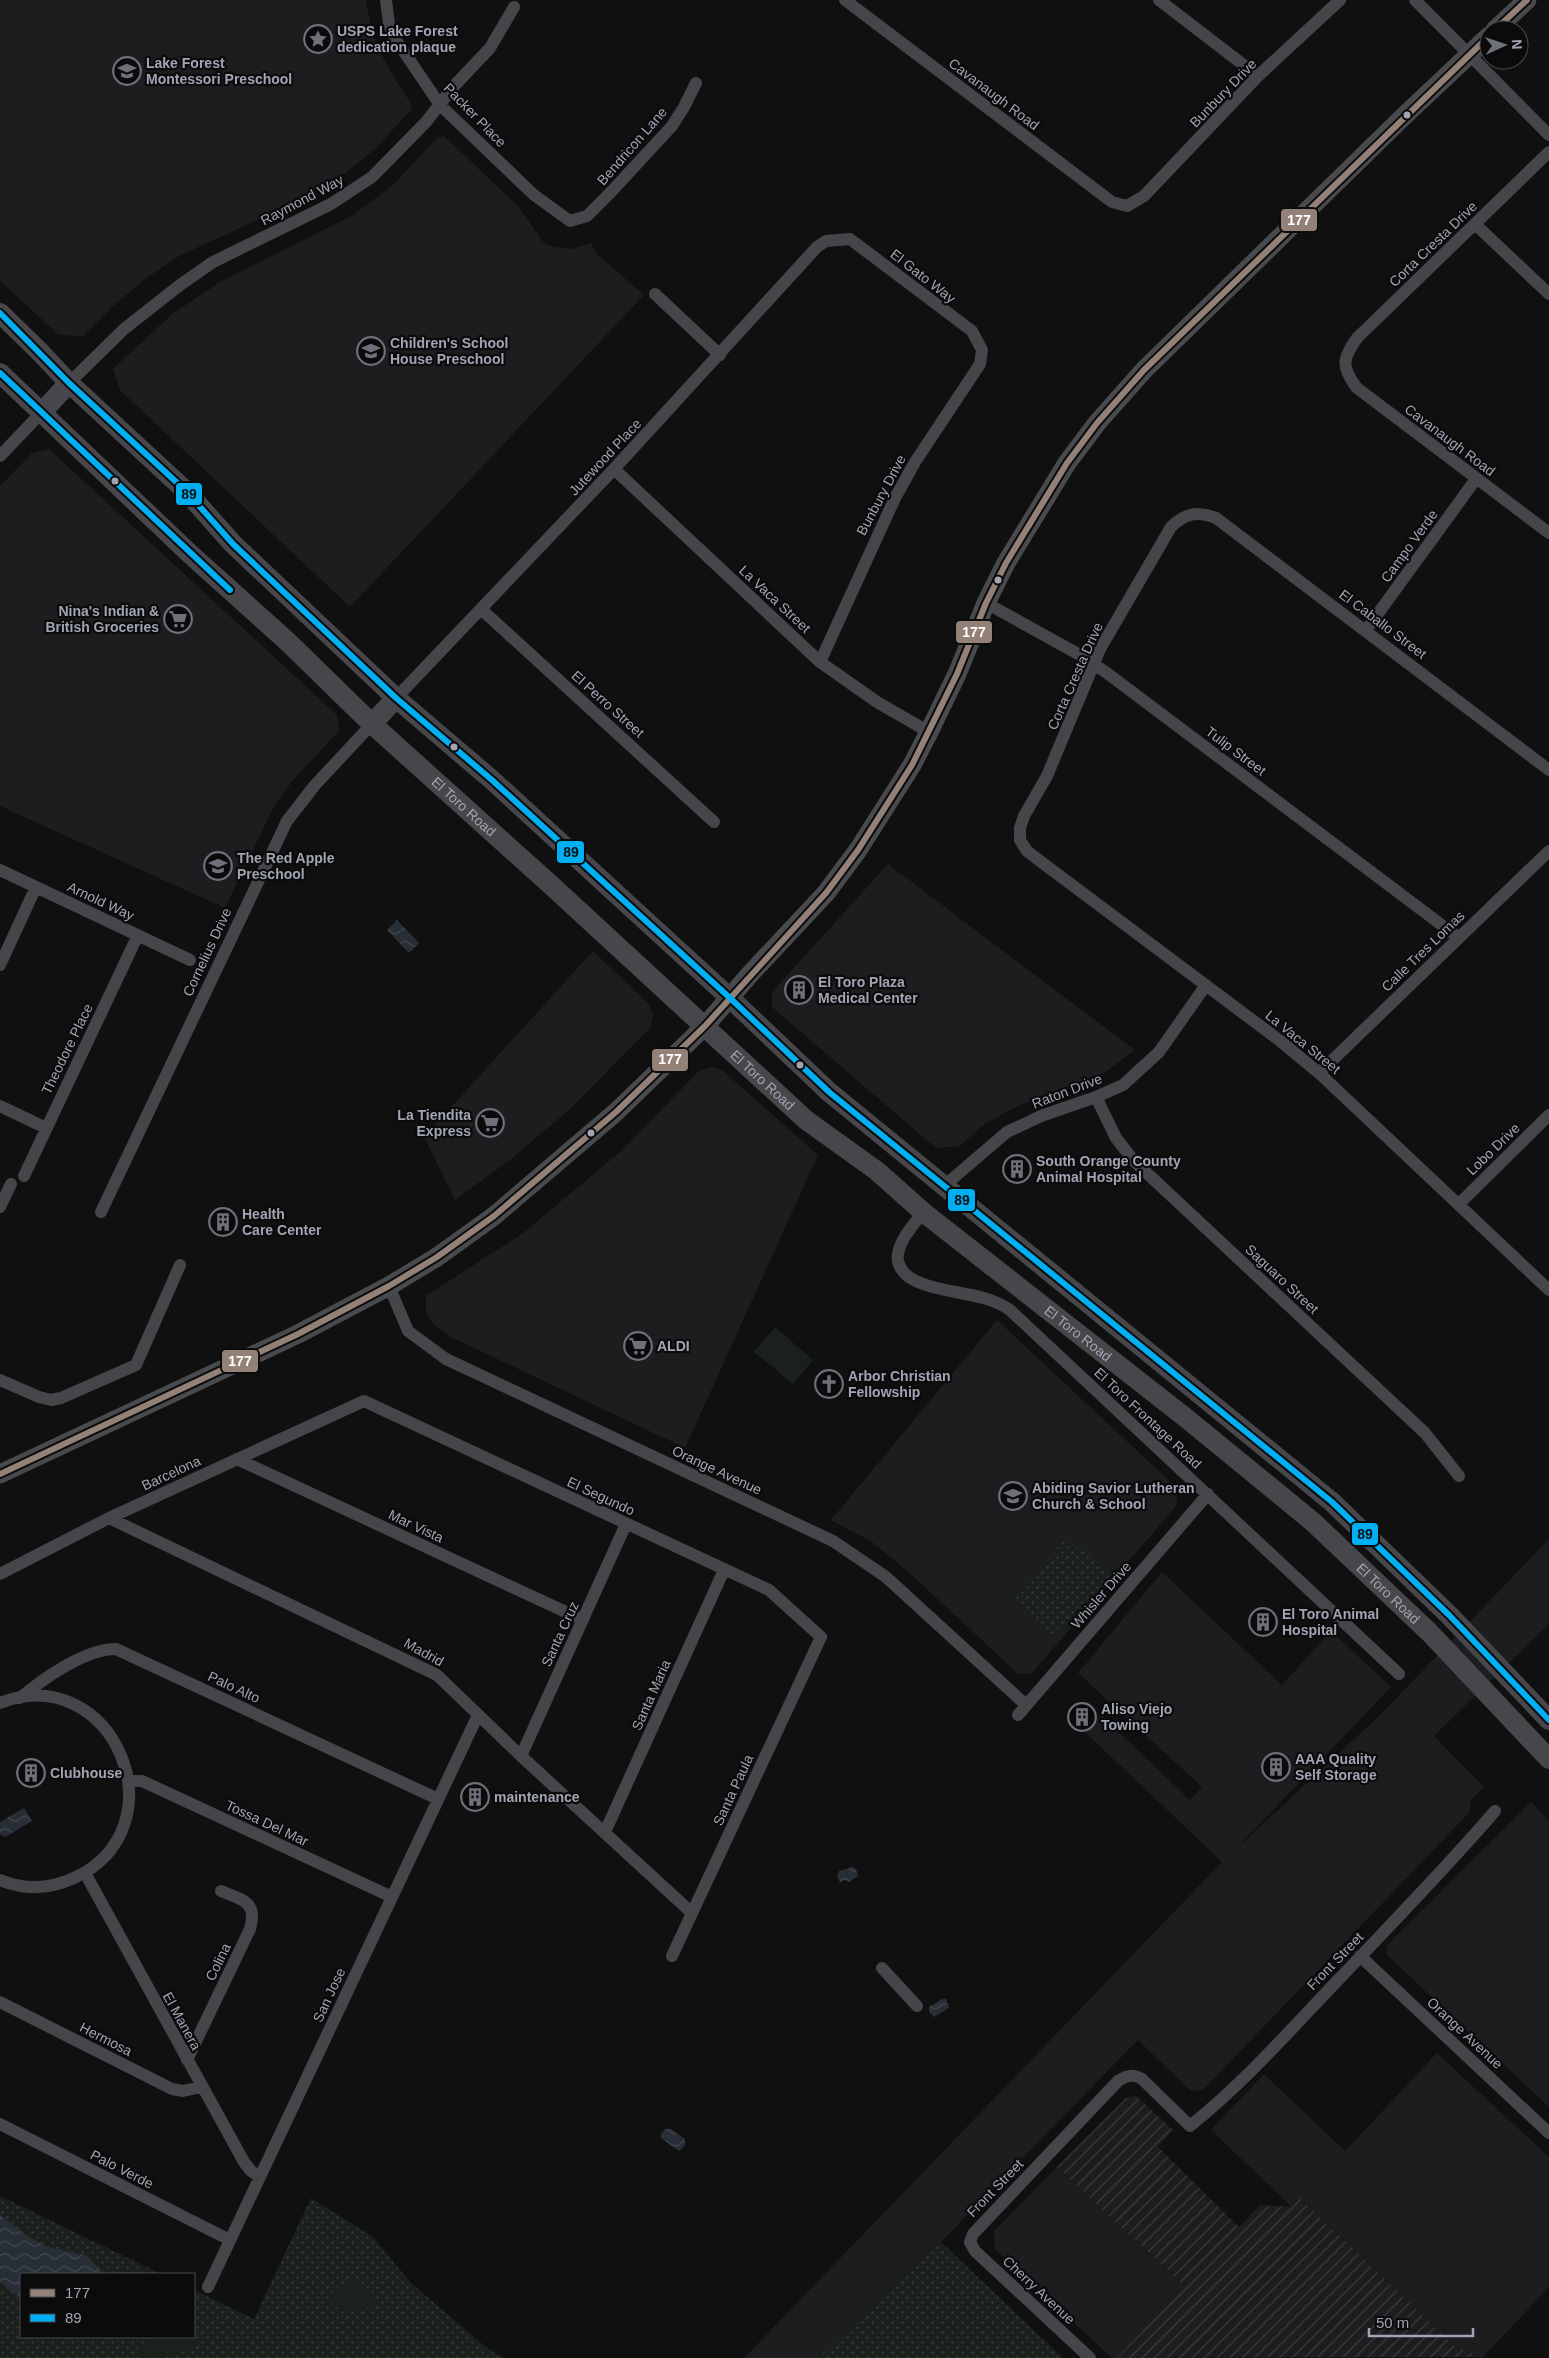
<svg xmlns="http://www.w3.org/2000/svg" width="1549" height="2358" font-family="Helvetica,sans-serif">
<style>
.built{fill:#1d1d1f}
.industrial{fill:url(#industrial-furrows)}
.grass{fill:url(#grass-dots)}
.garden{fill:#1a211c}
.water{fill:url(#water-waves)}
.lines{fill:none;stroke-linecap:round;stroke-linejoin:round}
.street{stroke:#454649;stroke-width:12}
.secondary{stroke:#494a4d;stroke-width:19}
.primary{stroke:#47474b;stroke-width:20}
.bus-1-casing{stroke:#0b0b0c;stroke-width:10}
.bus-2-casing{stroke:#0b0b0c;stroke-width:10}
.bus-1{stroke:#938177;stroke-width:6}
.bus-2{stroke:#00aff2;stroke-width:6}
.bus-dot{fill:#a1a4b2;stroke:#0b0b0c;stroke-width:2}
.labels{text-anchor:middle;stroke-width:4.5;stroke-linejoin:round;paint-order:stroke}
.poi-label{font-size:14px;font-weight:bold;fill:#a1a4b2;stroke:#0b0b0c;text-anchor:start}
.street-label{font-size:14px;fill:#a1a4b2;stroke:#0b0b0c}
.line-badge{stroke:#0b0b0c;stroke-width:2}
.badge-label{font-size:14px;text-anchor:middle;font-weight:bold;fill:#fff}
.pale-badge-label{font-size:14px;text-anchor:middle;font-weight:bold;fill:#111}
</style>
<defs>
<pattern id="industrial-furrows" width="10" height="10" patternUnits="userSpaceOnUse" patternTransform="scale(1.25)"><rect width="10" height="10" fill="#1d1d1f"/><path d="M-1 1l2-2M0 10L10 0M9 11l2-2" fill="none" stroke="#3b3b3d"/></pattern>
<pattern id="grass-dots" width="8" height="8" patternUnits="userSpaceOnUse" patternTransform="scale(1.25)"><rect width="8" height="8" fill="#1a211c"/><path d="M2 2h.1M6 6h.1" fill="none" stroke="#383e3b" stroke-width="1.8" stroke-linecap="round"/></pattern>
<pattern id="water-waves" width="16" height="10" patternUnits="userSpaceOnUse" patternTransform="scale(1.25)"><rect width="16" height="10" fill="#282e35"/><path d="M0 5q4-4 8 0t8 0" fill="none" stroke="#444950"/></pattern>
</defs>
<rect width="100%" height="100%" fill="#101011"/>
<path class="built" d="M 0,0 L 366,0 L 371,29 L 380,52 L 396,81 L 411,103 L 412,109 L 375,149 L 344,174 L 257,220 L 179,256 L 145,279 L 112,307 L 82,337 L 58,334 L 0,281 Z
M 444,136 L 518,206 L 544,243 L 554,247 L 573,249 L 591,243 L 597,254 L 644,295 L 350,607 L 120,390 L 113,369 L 172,314 L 222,281 L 353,215 L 392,186 L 437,138 Z
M 49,449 L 337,715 L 339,731 L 294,779 L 274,806 L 225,908 L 0,806 L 0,486 L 32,453 Z
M 888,864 L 1055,990 L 1135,1050 L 1104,1073 L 1024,1103 L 1002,1114 L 982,1126 L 960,1146 L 936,1148 L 772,1007 L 772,992 Z
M 593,951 L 648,1003 L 653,1015 L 650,1028 L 569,1110 L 511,1159 L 455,1200 L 424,1137 Z
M 711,1067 L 722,1070 L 818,1155 L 685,1448 L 451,1337 L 434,1325 L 426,1313 L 426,1296 L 523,1233 L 620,1152 L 699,1071 Z
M 997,1320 L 1176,1487 L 1177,1505 L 1032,1673 L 1018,1674 L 913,1576 L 872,1542 L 831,1520 Z
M 1549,1539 L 1549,1624 L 1434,1736 L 1484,1787 L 1471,1800 L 1469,1813 L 1203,2090 L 1191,2091 L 1138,2040 L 941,2242 L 817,2358 L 744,2358 L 1222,1862 L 1084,1731 L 1101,1715 L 1190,1800 L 1202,1787 L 1078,1673 L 1162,1572 L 1282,1685 L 1331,1631 L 1391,1687 L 1234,1851 L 1380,1715 Z
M 1531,1802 L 1549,1821 L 1549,2107 L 1387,1955 L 1387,1946 L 1390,1942 Z
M 1437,2053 L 1549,2157 L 1549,2287 L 1483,2357 L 1457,2348 L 1300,2198 L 1292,2207 L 1211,2130 L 1264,2074 L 1345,2151 Z
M 1057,2167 L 1184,2286 L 1117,2358 L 1112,2358 L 995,2249 L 994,2231 Z"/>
<path class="industrial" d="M 1136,2096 L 1173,2130 L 1158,2147 L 1239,2227 L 1260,2205 L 1292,2207 L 1300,2198 L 1457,2348 L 1483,2357 L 1117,2358 L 1184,2286 L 1057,2167 L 1126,2098 Z"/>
<path class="grass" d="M 1066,1537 L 1081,1551 L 1084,1548 L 1112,1573 L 1056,1637 L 1014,1599 Z
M 0,2196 L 161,2274 L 21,2274 L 21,2337 L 194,2337 L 194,2290 L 254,2319 L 311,2198 L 373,2237 L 411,2283 L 487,2348 L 504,2358 L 0,2358 Z
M 941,2242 L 1063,2358 L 817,2358 Z"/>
<path class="garden" d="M 775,1327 L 813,1360 L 793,1384 L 754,1352 Z
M 351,2281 C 363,2283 369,2288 376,2297 L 375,2306 C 371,2308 341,2310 337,2307 C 321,2297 341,2283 351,2281 Z
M 194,2336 L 194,2343 C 179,2358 159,2358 138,2358 C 133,2332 180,2339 194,2336 Z"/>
<path class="water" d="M 397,920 L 419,943 L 409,953 L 387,930 Z
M 24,1808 L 32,1821 L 5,1837 L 0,1834 L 0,1822 Z
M 853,1867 L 856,1869 L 858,1876 L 849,1882 L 845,1880 L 840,1882 L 837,1876 L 839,1871 Z
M 942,1999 L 946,1999 L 949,2008 L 934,2017 L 929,2012 L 929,2007 Z
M 665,2129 L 671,2129 L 685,2139 L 685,2145 L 679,2151 L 661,2138 L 661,2134 Z
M 0,2215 L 27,2236 L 49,2247 L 87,2256 L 104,2274 L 21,2274 L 21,2297 L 12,2293 L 0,2281 Z"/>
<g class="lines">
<path class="street" d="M 386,0 L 389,24 L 394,37 L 440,105 L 534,195 L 570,221 L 587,216 L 611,192 L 672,126 L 684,107 L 696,83
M 845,0 L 1112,202 L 1127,206 L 1144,196 L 1258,76 L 1340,0
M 1159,0 L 1258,76
M 1415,0 L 1549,135
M 1549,152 L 1357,338 C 1342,359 1341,367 1357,388 L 1549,533
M 1476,225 L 1549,294
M 655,294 L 720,355
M 69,383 L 124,329 L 180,285 L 213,262 L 331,204 L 372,177 L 426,122 L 454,86 L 490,48 L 514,7
M 0,456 L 41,413
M 614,469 L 820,662 L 877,702 L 929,732
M 986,603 L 1080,655 L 1107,673 L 1459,938
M 481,609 L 714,822
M 1366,630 L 1476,479
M 396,698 L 614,469 L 817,247 L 826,241 L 850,239 L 972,331 L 982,350 L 980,364 L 915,462 L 895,498 L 820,662
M 1549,770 L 1216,518 C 1197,511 1185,513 1171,527 L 1100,649 L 1047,776 L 1024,816 L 1020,828 L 1020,840 L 1027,851 L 1036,858 L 1279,1040 L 1319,1073 L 1549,1290
M 0,870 L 190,960
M 0,965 L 36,887
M 1319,1073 L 1549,851
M 1096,1097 L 1116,1138 L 1134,1161 L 1425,1433 L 1459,1476
M 0,1106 L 46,1128
M 24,1176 L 138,935
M 944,1186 L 1007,1132 L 1041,1116 L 1096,1097 L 1123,1085 L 1159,1052 L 1206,985
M 1459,1204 L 1549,1115
M 0,1207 L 11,1184
M 101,1212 L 287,821 L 315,785 L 372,724
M 923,1212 C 915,1223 900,1239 898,1254 C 896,1264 903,1274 912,1279 C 941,1295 981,1290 1010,1310 L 1399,1674
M 389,1286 L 408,1331 L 446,1359 L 833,1541 L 886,1577 L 1026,1705
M 0,1380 L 39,1397 L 51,1400 L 61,1398 L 136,1365 L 180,1265
M 237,1459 L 583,1620
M 109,1518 L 437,1675 L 521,1756 L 692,1913
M 0,1574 L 109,1518 L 364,1401 L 769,1590 L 821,1637 L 672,1956
M 20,1698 C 44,1678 85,1649 116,1649 L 438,1799
M 0,1703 C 113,1659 184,1827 74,1878 C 50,1889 24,1890 0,1880
M 1018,1715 L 1208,1494
M 521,1756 L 626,1524
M 129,1781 L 142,1781 L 392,1897
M 605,1832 L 724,1570
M 85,1873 L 244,2162 L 251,2171 L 260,2177
M 1360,1956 L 1549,2133
M 882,1968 L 917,2006
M 0,2002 L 172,2089 L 183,2091 L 201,2087
M 187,2060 L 250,1929 C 258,1901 242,1900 221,1891
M 0,2124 L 230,2240
M 208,2287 L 478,1715
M 1090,2358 L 975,2251 L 970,2242 L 973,2234 L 1118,2081 C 1127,2075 1133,2074 1142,2079 L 1190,2126 C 1245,2082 1292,2028 1341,1977 C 1393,1922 1446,1868 1495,1811"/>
<path class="secondary" d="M 1495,30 L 1527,0
M 0,1474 L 298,1334 L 389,1286 L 437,1257 L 494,1216 L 616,1112 L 705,1026 L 751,973 L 826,893 L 858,850 L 912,765 L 929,732 L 957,674 L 986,603 L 1006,563 L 1067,463 L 1097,423 L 1144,370 L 1403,117 L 1489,36"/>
<g class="primary">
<path d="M 0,313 L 41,353 L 69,383 L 186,491 L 233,544 L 396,698 L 492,780 L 730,998 L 829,1092 L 1332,1502 L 1449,1615 L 1549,1720"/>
<path id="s1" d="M 0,373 L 189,553 L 288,642 L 372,724 L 552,886 L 806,1120 L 877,1171 L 923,1212 L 1186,1418 L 1313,1522 L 1430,1633 L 1549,1759"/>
<path d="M 41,413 L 69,383"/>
<path d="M 372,724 L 396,698"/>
</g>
<defs>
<path id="bus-1" d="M 1495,30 L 1527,0
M 0,1474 L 298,1334 L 389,1286 L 437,1257 L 494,1216 L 616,1112 L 705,1026 L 826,893 L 858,850 L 912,765 L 957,674 L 986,603 L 1006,563 L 1067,463 L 1097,423 L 1144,370 L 1489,36"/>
<path id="bus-2" d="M 0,313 L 69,383 L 186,491 L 233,544 L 396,698 L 492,780 L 730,998 L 829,1092 L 1332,1502 L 1449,1615 L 1549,1720
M 0,373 L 230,590"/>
</defs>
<use href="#bus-1" class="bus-1-casing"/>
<use href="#bus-2" class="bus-2-casing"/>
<use href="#bus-1" class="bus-1"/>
<use href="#bus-2" class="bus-2"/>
</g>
<defs>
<symbol id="sight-ring" viewBox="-11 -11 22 22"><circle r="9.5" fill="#0b0b0c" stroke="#6e707a" stroke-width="1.5"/><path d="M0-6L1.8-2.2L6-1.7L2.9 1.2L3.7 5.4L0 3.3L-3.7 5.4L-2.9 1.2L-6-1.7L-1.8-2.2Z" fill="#6e707a"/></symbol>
<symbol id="school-ring" viewBox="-11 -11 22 22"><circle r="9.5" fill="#0b0b0c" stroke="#6e707a" stroke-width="1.5"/><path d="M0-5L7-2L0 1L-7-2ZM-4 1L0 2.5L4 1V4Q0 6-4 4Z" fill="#6e707a"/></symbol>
<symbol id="supermarket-ring" viewBox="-11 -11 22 22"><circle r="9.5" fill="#0b0b0c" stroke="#6e707a" stroke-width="1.5"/><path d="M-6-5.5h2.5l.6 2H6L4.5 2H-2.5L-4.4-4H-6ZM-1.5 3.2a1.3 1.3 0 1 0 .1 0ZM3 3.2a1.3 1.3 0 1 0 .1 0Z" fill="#6e707a"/></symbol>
<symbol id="building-ring" viewBox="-11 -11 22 22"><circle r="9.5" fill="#0b0b0c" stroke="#6e707a" stroke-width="1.5"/><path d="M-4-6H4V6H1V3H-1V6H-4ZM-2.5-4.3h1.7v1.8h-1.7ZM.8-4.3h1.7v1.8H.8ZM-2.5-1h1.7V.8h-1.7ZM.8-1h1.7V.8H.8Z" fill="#6e707a"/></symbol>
<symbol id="church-ring" viewBox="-11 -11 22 22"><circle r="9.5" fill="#0b0b0c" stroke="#6e707a" stroke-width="1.5"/><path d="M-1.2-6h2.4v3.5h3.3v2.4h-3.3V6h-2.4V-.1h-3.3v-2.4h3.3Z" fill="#6e707a"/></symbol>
</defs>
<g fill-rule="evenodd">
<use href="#sight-ring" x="302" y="23" width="32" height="32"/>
<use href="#school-ring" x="111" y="55" width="32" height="32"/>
<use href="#school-ring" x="355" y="335" width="32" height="32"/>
<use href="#supermarket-ring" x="162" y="603" width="32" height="32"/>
<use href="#school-ring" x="202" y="850" width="32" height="32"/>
<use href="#building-ring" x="783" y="974" width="32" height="32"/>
<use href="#supermarket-ring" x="474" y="1107" width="32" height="32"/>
<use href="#building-ring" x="1001" y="1153" width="32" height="32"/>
<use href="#building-ring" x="207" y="1206" width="32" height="32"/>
<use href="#supermarket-ring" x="622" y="1330" width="32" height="32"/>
<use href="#church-ring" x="813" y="1368" width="32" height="32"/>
<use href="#school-ring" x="997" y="1480" width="32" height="32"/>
<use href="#building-ring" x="1247" y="1606" width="32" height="32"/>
<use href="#building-ring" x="1066" y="1701" width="32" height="32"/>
<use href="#building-ring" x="1260" y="1751" width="32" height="32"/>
<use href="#building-ring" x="15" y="1757" width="32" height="32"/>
<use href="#building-ring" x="459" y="1781" width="32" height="32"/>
</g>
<g class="bus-dot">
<circle cx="1407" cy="115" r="4.5"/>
<circle cx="115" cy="481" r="4.5"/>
<circle cx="998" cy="580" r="4.5"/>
<circle cx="454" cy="747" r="4.5"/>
<circle cx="800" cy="1065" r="4.5"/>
<circle cx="591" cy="1133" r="4.5"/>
</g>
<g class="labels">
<g class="poi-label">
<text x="337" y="36">USPS Lake Forest<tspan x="337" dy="16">dedication plaque</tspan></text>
<text x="146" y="68">Lake Forest<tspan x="146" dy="16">Montessori Preschool</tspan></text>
<text x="390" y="348">Children's School<tspan x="390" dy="16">House Preschool</tspan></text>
<text x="159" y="616" text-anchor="end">Nina's Indian &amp;<tspan x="159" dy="16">British Groceries</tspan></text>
<text x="237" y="863">The Red Apple<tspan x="237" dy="16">Preschool</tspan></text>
<text x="818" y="987">El Toro Plaza<tspan x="818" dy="16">Medical Center</tspan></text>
<text x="471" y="1120" text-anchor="end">La Tiendita<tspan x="471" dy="16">Express</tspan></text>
<text x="1036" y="1166">South Orange County<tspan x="1036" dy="16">Animal Hospital</tspan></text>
<text x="242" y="1219">Health<tspan x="242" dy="16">Care Center</tspan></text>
<text x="657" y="1351">ALDI</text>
<text x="848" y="1381">Arbor Christian<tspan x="848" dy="16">Fellowship</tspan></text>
<text x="1032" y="1493">Abiding Savior Lutheran<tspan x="1032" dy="16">Church &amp; School</tspan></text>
<text x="1282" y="1619">El Toro Animal<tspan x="1282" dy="16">Hospital</tspan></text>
<text x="1101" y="1714">Aliso Viejo<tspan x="1101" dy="16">Towing</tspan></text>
<text x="1295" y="1764">AAA Quality<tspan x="1295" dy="16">Self Storage</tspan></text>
<text x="50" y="1778">Clubhouse</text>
<text x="494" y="1802">maintenance</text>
</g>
<g class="street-label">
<text transform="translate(1223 93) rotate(-46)" y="5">Bunbury Drive</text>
<text transform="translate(994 94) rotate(37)" y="5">Cavanaugh Road</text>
<text transform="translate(475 115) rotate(46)" y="5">Packer Place</text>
<text transform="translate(632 146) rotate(-49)" y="5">Bendricon Lane</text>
<text transform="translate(302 200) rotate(-28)" y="5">Raymond Way</text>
<text transform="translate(1433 244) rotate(-44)" y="5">Corta Cresta Drive</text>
<text transform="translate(923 276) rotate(38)" y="5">El Gato Way</text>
<text transform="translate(1450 440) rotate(37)" y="5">Cavanaugh Road</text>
<text transform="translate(605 457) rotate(-47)" y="5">Jutewood Place</text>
<text transform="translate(881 495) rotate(-62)" y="5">Bunbury Drive</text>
<text transform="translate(1409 546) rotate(-54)" y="5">Campo Verde</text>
<text transform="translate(775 599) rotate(43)" y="5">La Vaca Street</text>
<text transform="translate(1383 624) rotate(37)" y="5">El Caballo Street</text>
<text transform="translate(1075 676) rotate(-66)" y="5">Corta Cresta Drive</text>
<text transform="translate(608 704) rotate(42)" y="5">El Perro Street</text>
<text transform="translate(1236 751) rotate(37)" y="5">Tulip Street</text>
<text dy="5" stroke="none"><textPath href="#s1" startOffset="635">El Toro Road</textPath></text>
<text transform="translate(101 901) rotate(25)" y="5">Arnold Way</text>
<text transform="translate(1423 951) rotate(-44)" y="5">Calle Tres Lomas</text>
<text transform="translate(207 952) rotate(-65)" y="5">Cornelius Drive</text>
<text transform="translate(1303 1042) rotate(39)" y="5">La Vaca Street</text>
<text transform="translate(67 1049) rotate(-64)" y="5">Theodore Place</text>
<text dy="5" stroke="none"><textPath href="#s1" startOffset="1040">El Toro Road</textPath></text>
<text transform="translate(1067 1091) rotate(-21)" y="5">Raton Drive</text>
<text transform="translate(1493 1149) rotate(-44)" y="5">Lobo Drive</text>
<text transform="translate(1282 1279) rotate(43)" y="5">Saguaro Street</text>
<text dy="5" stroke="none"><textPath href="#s1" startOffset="1445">El Toro Road</textPath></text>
<text transform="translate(1148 1418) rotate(43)" y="5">El Toro Frontage Road</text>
<text transform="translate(717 1470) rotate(25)" y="5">Orange Avenue</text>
<text transform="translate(171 1473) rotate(-25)" y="5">Barcelona</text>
<text transform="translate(601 1496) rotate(25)" y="5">El Segundo</text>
<text transform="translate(416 1526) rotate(25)" y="5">Mar Vista</text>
<text dy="5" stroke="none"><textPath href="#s1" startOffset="1850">El Toro Road</textPath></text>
<text transform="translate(1101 1595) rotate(-49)" y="5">Whisler Drive</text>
<text transform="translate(560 1634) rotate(-65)" y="5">Santa Cruz</text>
<text transform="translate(424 1652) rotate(29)" y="5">Madrid</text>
<text transform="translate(234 1687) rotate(25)" y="5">Palo Alto</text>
<text transform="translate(651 1695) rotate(-66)" y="5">Santa Maria</text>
<text transform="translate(733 1790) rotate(-65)" y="5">Santa Paula</text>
<text transform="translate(267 1823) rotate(25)" y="5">Tossa Del Mar</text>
<text transform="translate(1335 1961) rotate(-46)" y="5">Front Street</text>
<text transform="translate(218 1962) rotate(-64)" y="5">Colina</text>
<text transform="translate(329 1995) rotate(-65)" y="5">San Jose</text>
<text transform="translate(182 2021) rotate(61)" y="5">El Manera</text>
<text transform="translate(1465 2033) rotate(43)" y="5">Orange Avenue</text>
<text transform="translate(106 2039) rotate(27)" y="5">Hermosa</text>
<text transform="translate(122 2169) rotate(27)" y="5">Palo Verde</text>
<text transform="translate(995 2188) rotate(-46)" y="5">Front Street</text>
<text transform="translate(1039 2290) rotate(43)" y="5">Cherry Avenue</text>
</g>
</g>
<g class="line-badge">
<rect x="1280" y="208" width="38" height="24" rx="5" fill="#938177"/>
<rect x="175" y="482" width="28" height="24" rx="5" fill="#00aff2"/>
<rect x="955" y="620" width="38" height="24" rx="5" fill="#938177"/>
<rect x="556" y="840" width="29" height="24" rx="5" fill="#00aff2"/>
<rect x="651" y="1048" width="38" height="24" rx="5" fill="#938177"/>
<rect x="947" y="1188" width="29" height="24" rx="5" fill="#00aff2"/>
<rect x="221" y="1349" width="38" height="24" rx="5" fill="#938177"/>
<rect x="1351" y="1522" width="28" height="24" rx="5" fill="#00aff2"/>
</g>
<g class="badge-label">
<text x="1299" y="225">177</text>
<text x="974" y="637">177</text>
<text x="670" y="1064">177</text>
<text x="240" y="1366">177</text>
</g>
<g class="pale-badge-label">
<text x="189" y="499">89</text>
<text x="571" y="857">89</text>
<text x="962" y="1205">89</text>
<text x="1365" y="1539">89</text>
</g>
<rect x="20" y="2273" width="175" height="65" fill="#0b0b0c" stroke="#47484e"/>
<rect x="30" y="2289" width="25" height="8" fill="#938177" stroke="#47484e"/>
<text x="65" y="2298" font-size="15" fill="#a1a4b2">177</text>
<rect x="30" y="2314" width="25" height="8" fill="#00aff2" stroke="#47484e"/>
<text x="65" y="2323" font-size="15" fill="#a1a4b2">89</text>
<g transform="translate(1504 45) rotate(87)"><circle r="24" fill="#0b0b0c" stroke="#47484e"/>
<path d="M0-4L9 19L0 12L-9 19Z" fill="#6e707a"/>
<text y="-8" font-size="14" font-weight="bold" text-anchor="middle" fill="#a1a4b2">N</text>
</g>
<path d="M1369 2328v8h104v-8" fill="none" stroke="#a1a4b2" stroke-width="2.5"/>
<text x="1376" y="2328" font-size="15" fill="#a1a4b2" stroke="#0b0b0c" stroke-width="4" paint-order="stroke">50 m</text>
</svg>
